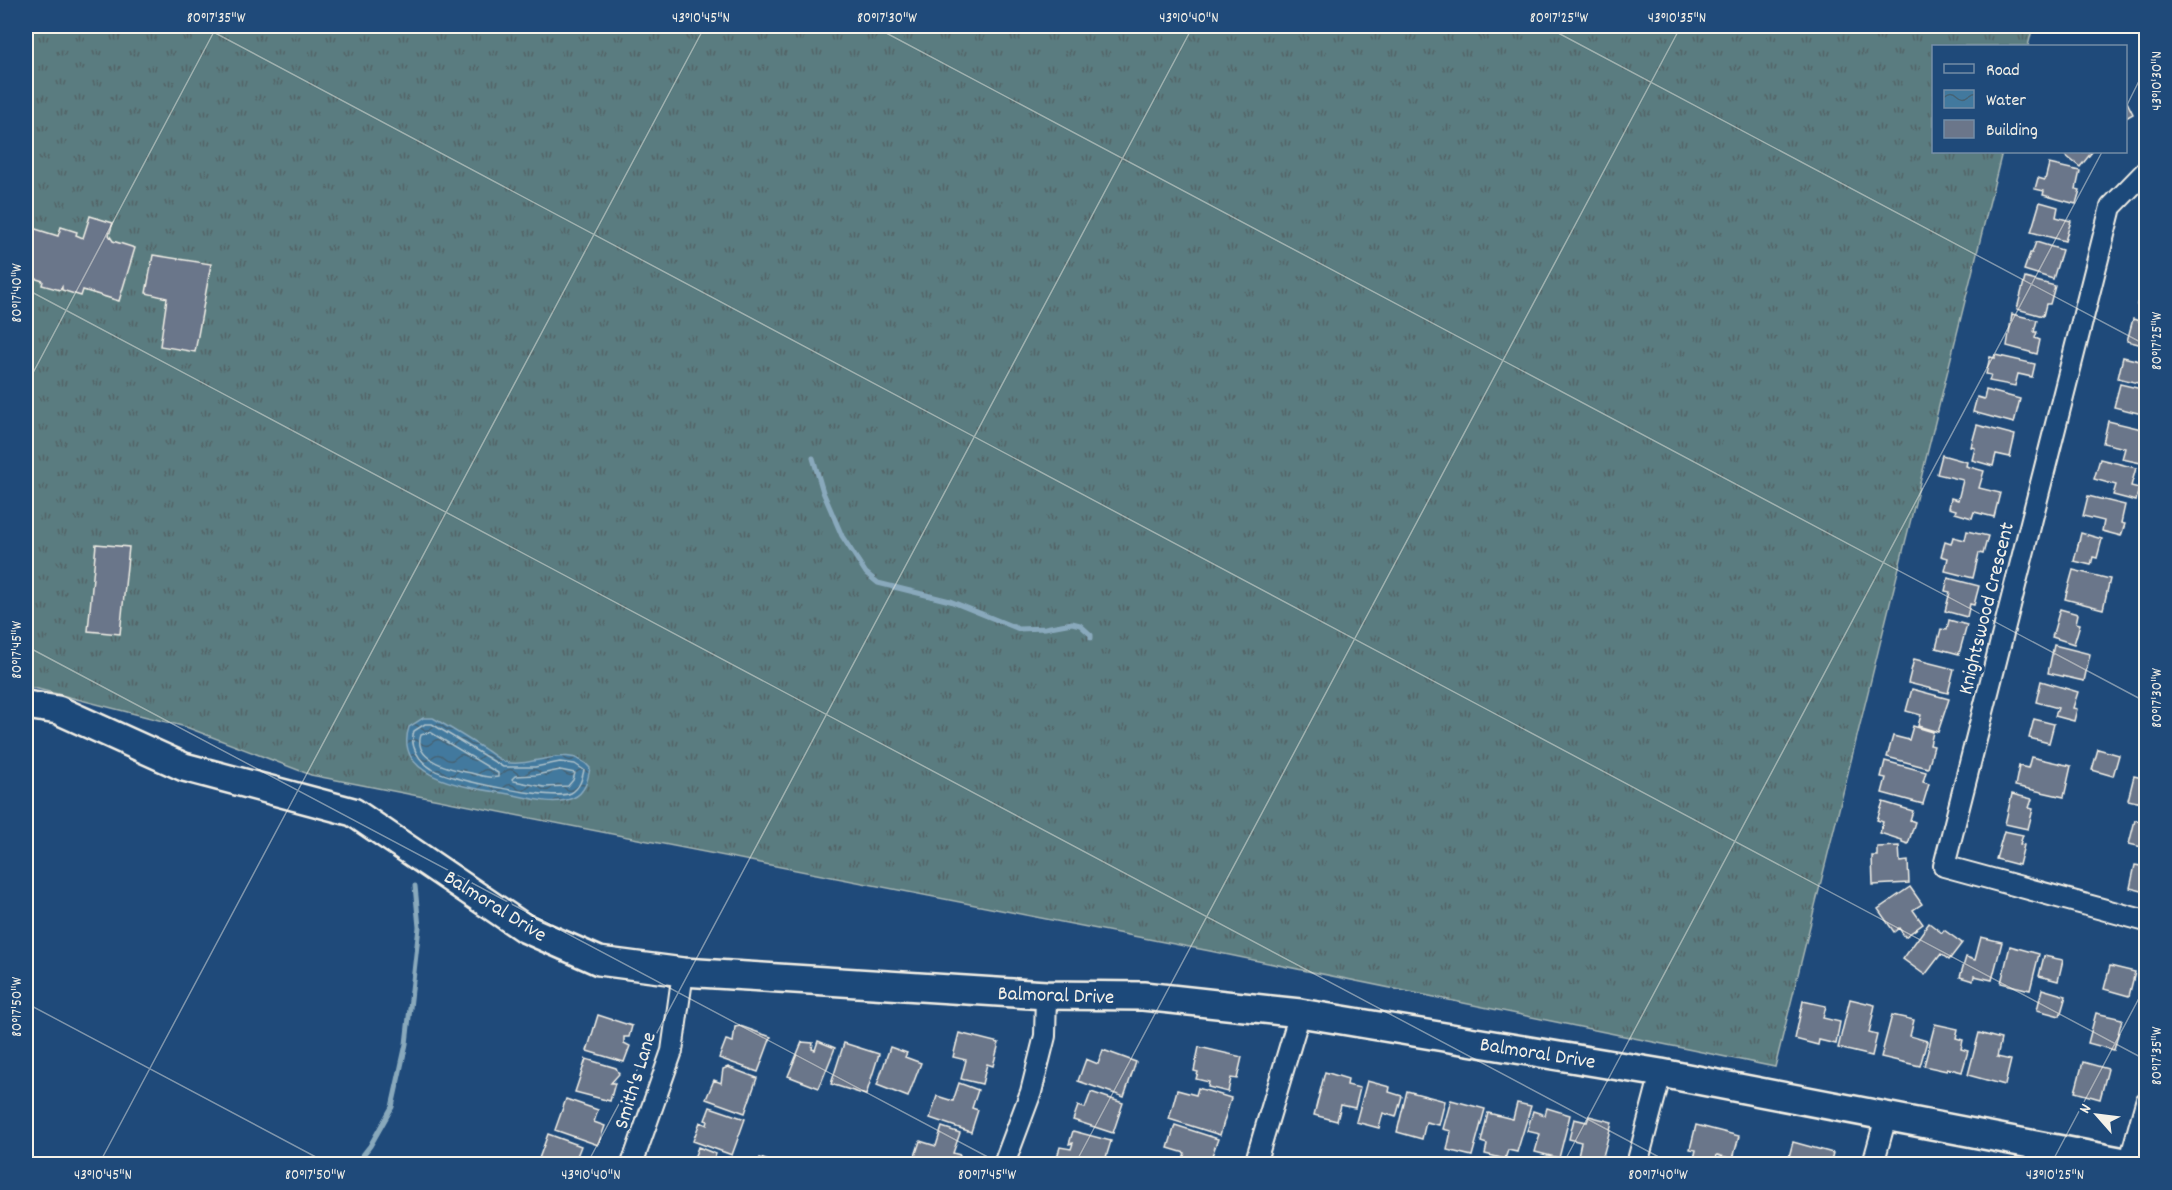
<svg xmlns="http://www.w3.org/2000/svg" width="2172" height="1190" font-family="Dekko,sans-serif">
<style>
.grass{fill:url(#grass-tufts);stroke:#a7b6b4;stroke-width:1.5}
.water{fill:url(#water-waves);stroke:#89a9bc;stroke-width:1.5}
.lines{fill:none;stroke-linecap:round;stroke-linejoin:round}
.shore{stroke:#adc1ca;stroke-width:1.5}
.stream{stroke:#89a9bc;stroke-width:5}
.building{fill:#6b768a;stroke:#f4f1e8;stroke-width:1.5}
.street-casing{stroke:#f4f1e8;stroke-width:24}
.secondary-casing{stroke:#f4f1e8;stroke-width:32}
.street{stroke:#1f4a7a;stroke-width:20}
.secondary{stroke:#1f4a7a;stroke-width:27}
.ticks{fill:none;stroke:#f4f1e8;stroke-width:1.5;stroke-opacity:0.45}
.labels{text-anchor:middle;stroke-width:6;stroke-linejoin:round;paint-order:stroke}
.street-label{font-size:21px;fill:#f4f1e8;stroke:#1f4a7a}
.neatline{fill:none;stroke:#f4f1e8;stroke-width:2}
.ticks-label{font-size:15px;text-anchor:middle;fill:#f4f1e8}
</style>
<defs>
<pattern id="grass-tufts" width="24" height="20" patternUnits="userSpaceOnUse" patternTransform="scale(1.5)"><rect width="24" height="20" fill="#5a7b80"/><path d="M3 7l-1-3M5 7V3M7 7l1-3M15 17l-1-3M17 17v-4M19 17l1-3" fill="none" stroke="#526466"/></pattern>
<pattern id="water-waves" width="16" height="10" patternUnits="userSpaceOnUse" patternTransform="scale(1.5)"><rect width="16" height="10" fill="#42799e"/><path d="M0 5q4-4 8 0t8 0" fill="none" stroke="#456376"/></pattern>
</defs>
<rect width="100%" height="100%" fill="#1f4a7a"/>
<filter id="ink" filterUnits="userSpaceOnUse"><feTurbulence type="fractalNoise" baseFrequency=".0167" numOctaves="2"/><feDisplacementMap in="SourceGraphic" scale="12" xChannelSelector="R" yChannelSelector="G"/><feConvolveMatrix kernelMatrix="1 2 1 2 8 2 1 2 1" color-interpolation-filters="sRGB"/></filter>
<g filter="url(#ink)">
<path class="grass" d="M 26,26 L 2033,26 L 2028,46 L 1934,46 L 1934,152 L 2002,152 L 1775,1067 L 1210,951 L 311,775 L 186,727 L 26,686 Z"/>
<path class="water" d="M 423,718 L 433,718 C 449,727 465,737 481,747 C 489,751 497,759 505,762 C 532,769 569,742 590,768 C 588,780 585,793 573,798 C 553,806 529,798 509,794 C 474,788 392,781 409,727 Z"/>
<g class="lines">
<path class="shore" d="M 425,724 L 432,724 L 503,767 L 535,767 L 560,762 L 575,764 L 584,770 C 582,779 580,788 571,793 C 555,801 448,780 432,769 C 419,761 409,746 414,731 Z
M 430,732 L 498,773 L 498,777 C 490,779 480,775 471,773 C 454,770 412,761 421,735 Z
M 560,770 L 575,773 L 573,780 L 568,786 L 544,787 L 514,781 L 512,779 L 515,776 L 536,775 Z"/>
<path class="stream" d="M 813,458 L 823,492 L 842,536 L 866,573 L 878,583 L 950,601 L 1019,629 L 1045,628 L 1072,623 L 1080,625 L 1091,635 L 1091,638
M 356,1164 L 370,1146 L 392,1107 L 406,1044 L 419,927 L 415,886"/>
</g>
<path class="building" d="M 2145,74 L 2146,74 L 2146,109 L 2140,108 Z
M 2126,100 L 2133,114 L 2126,118 Z
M 2061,152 L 2092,152 L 2080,167 Z
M 2049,164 L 2080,171 L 2076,189 L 2080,190 L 2076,204 L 2043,195 L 2044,191 L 2035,189 L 2038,178 L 2045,180 Z
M 2040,202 L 2058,207 L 2056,217 L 2071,221 L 2065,241 L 2031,232 Z
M 90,216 L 113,223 L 109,235 L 113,241 L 135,248 L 119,301 L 83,290 L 81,296 L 62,290 L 62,287 L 60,290 L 42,285 L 43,281 L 27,276 L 31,262 L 26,261 L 26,226 L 58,236 L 61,227 L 77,232 L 76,235 L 83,238 Z
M 2036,242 L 2062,250 L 2053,279 L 2024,270 L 2030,253 L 2032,253 Z
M 153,255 L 211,264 L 195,352 L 160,346 L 167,298 L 146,293 Z
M 2025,278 L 2055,286 L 2050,304 L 2046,304 L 2043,316 L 2017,309 Z
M 2146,282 L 2146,307 L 2137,305 L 2142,284 L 2146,285 Z
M 2012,314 L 2037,320 L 2034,332 L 2037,332 L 2035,338 L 2040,340 L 2037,354 L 2007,346 Z
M 2133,319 L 2146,323 L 2146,346 L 2127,341 Z
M 2146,354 L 2146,385 L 2118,378 L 2123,357 L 2144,362 Z
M 1995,355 L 2035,364 L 2032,377 L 2018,374 L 2015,386 L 1989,381 L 1991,375 L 1986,374 L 1990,357 L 1995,358 Z
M 2120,384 L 2146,390 L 2146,415 L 2114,407 Z
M 1986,390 L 2020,399 L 2014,423 L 1973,412 L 1977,397 L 1984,399 Z
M 2108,421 L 2146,430 L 2142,449 L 2144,450 L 2141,463 L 2122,459 L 2125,448 L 2103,443 Z
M 1977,425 L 2015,435 L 2010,457 L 1996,454 L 1993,466 L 1972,460 L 1975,448 L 1971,447 Z
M 1942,455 L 1967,462 L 1966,466 L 1984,471 L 1979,488 L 2000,493 L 1994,517 L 1974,512 L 1972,518 L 1955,513 L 1956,510 L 1949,508 L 1951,498 L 1958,500 L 1963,480 L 1937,474 Z
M 2100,459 L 2136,468 L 2131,486 L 2139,488 L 2136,501 L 2113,495 L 2116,485 L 2094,479 Z
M 2088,496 L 2125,505 L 2121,523 L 2125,524 L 2121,536 L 2102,531 L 2104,521 L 2083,516 Z
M 1967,531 L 1988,536 L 1983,554 L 1979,553 L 1973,578 L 1945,571 L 1948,558 L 1941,556 L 1945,542 L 1951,544 L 1953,537 L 1965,540 Z
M 2081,533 L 2102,539 L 2097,558 L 2093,557 L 2091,565 L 2074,561 Z
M 96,544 L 129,547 L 120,634 L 88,631 Z
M 2073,570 L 2110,579 L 2103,609 L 2065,599 Z
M 1948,578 L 1979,586 L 1974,605 L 1970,604 L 1967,617 L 1945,611 L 1950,592 L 1945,591 Z
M 2060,609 L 2078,614 L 2076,623 L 2080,624 L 2074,644 L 2052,637 Z
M 1949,620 L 1967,625 L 1959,654 L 1936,648 L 1941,629 L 1947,630 Z
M 2054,645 L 2090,654 L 2084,681 L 2048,673 Z
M 1914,659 L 1954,669 L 1948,693 L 1908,683 Z
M 2041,681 L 2078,692 L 2073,708 L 2077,709 L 2074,721 L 2055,716 L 2058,708 L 2036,702 Z
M 1912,689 L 1949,699 L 1938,732 L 1918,726 L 1921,715 L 1906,711 Z
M 2034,719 L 2054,724 L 2049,743 L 2029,738 Z
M 1913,726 L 1933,732 L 1930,745 L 1934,746 L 1928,768 L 1887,757 L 1893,736 L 1909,740 Z
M 2098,749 L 2119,755 L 2113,776 L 2092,770 Z
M 2031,757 L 2071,766 L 2064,797 L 2015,786 L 2019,766 L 2028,768 Z
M 1885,761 L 1926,772 L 1923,782 L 1929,784 L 1923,804 L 1882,793 L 1886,778 L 1881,777 Z
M 2134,776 L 2146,779 L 2146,804 L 2128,800 Z
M 2012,794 L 2032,799 L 2029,808 L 2033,809 L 2028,829 L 2005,824 Z
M 1883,802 L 1913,811 L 1910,820 L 1915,822 L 1908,844 L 1902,842 L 1902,840 L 1880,833 L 1883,822 L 1877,820 Z
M 2135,820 L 2146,822 L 2146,848 L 2129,844 Z
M 2004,831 L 2023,835 L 2020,844 L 2024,845 L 2019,865 L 1996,859 Z
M 1899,846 L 1900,862 L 1908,861 L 1909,883 L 1873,885 L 1872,856 L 1877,856 L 1877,847 Z
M 2135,865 L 2146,867 L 2146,892 L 2130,888 Z
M 1910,887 L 1922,904 L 1913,910 L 1923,924 L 1905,937 L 1899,928 L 1894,932 L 1878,909 Z
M 1929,923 L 1942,933 L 1944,930 L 1962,943 L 1949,960 L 1941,954 L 1925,975 L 1903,959 Z
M 1981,937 L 2002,942 L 1992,980 L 1974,976 L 1973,981 L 1960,977 L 1966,957 L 1975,960 Z
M 2010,946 L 2039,954 L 2030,990 L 2001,983 Z
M 2044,956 L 2063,960 L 2058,981 L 2039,976 Z
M 2110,966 L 2135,972 L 2129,996 L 2104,989 Z
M 2042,989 L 2066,996 L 2060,1016 L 2037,1010 Z
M 1850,999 L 1875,1005 L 1869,1033 L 1877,1035 L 1872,1056 L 1838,1048 Z
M 1803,1001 L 1826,1006 L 1823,1018 L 1840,1022 L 1836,1044 L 1819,1040 L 1818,1045 L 1795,1039 Z
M 2096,1013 L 2122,1019 L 2114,1050 L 2088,1043 Z
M 598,1015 L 632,1026 L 629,1037 L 624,1037 L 624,1043 L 630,1046 L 624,1062 L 587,1051 Z
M 1892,1015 L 1914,1020 L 1910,1036 L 1927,1041 L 1920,1066 L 1881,1057 Z
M 1935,1024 L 1958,1029 L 1956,1038 L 1963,1040 L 1961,1049 L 1968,1051 L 1962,1072 L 1947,1068 L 1947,1071 L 1924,1066 Z
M 740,1026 L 771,1037 L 758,1072 L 719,1058 L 726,1040 L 733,1042 L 735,1027 Z
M 959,1033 L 999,1043 L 993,1066 L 987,1064 L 982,1084 L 961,1079 L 966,1060 L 953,1057 Z
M 1979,1033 L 2001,1039 L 1997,1057 L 2011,1060 L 2005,1085 L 1968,1075 Z
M 818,1041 L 835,1048 L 819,1088 L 788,1076 L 802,1042 L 813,1043 L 812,1049 L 815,1050 Z
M 844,1043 L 879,1054 L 866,1095 L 831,1084 Z
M 890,1047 L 907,1053 L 905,1057 L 921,1063 L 908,1097 L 877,1085 Z
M 1199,1047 L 1242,1057 L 1237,1079 L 1231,1078 L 1228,1092 L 1208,1087 L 1209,1082 L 1196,1079 L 1198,1072 L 1194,1071 Z
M 1103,1050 L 1136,1062 L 1124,1097 L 1078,1081 L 1086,1059 L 1098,1064 Z
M 586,1059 L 616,1068 L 619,1074 L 611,1083 L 615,1083 L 610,1101 L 575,1092 Z
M 2083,1062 L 2108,1069 L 2100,1099 L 2075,1092 Z
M 728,1067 L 757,1078 L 745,1113 L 706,1099 L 714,1080 L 721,1083 L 723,1069 Z
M 1325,1072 L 1348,1079 L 1347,1085 L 1360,1088 L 1355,1108 L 1341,1105 L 1337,1121 L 1314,1115 Z
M 1367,1081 L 1390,1087 L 1389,1092 L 1402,1096 L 1396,1117 L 1383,1113 L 1379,1128 L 1356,1122 Z
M 959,1083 L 978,1090 L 972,1108 L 978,1110 L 971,1132 L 930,1118 L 937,1096 L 953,1101 Z
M 1198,1088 L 1231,1098 L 1220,1135 L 1169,1119 L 1177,1090 L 1196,1095 Z
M 1407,1091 L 1445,1101 L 1439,1125 L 1426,1122 L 1422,1139 L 1397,1132 Z
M 1091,1092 L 1123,1103 L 1113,1133 L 1073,1120 L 1078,1106 L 1085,1108 Z
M 566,1099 L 598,1110 L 594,1122 L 605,1126 L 598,1145 L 555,1130 Z
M 1451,1100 L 1485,1109 L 1472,1156 L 1447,1150 L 1451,1131 L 1443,1129 Z
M 1517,1103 L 1531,1106 L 1517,1152 L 1508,1150 L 1505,1159 L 1485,1154 L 1487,1144 L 1481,1142 L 1488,1113 L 1513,1119 Z
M 710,1107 L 745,1119 L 732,1155 L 693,1141 L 700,1122 L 707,1125 L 708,1121 L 705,1120 Z
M 1547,1108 L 1570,1115 L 1559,1158 L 1535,1152 L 1540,1134 L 1527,1131 L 1533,1111 L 1545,1115 Z
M 1589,1116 L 1612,1122 L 1601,1164 L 1577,1160 L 1581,1142 L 1569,1139 L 1574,1119 L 1587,1122 Z
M 1175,1125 L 1218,1139 L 1210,1161 L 1205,1159 L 1203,1164 L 1181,1164 L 1185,1153 L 1168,1148 Z
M 1696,1125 L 1739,1136 L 1733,1159 L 1717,1155 L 1714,1164 L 1693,1163 L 1696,1150 L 1690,1149 Z
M 942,1127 L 960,1133 L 953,1153 L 960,1155 L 957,1164 L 920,1164 L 913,1162 L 920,1141 L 936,1146 Z
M 1073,1131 L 1111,1141 L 1104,1164 L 1055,1164 L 1060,1147 L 1071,1149 L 1073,1143 L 1069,1144 Z
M 548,1134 L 581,1146 L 574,1164 L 537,1164 Z
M 1793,1142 L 1833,1153 L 1830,1164 L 1787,1164 Z
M 698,1147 L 716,1154 L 712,1164 L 686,1164 L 687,1163 L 692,1164 Z
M 760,1158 L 777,1164 L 758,1164 Z"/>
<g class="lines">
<defs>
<path id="street" d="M 2146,171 L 2111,207 L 1944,866 L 2146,921
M 632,1164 L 672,1051 L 683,972
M 1004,1164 L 1031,1092 L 1045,1036 L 1046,995
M 1255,1164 L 1300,1013
M 1637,1164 L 1661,1073
M 1873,1164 L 1886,1117
M 2129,1164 L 2146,1102"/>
<path id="secondary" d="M 26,705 L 58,710 L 184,767 L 353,812 L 524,928 L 599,961 L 683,972 L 1046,995 L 1143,996 L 1300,1013 L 1661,1073 L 2135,1164"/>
</defs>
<use href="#street" class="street-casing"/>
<use href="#secondary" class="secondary-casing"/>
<use href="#street" class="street"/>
<use href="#secondary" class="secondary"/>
</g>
</g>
<path class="ticks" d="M 202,26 L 2146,1060M 873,26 L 2146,702M 1545,26 L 2146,345M 2126,107 L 2146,67M 26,289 L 1672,1164M 26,386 L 217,26M 26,646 L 1001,1164M 26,1003 L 329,1164M 99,1164 L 705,26M 587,1164 L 1193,26M 1075,1164 L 1681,26M 1563,1164 L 2102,152M 2051,1164 L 2146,985"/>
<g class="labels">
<g class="street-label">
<text transform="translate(1985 608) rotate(-76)" y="7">Knightswood Crescent</text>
<text transform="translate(496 905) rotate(32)" y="7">Balmoral Drive</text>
<text transform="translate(1056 994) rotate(2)" y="7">Balmoral Drive</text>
<text transform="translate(1538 1052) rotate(9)" y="7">Balmoral Drive</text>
<text transform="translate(634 1080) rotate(-73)" y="7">Smith's Lane</text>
</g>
</g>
<rect width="2172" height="1190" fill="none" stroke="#1f4a7a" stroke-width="66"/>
<rect x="1932" y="45" width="195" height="108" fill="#1f4a7a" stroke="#748da6" stroke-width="1.5"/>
<rect x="1944" y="64" width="30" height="9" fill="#1f4a7a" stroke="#748da6" stroke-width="1.5"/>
<text x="1986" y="75" font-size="18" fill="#f4f1e8">Road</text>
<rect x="1944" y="90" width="30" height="18" fill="url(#water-waves)" stroke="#748da6" stroke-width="1.5"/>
<text x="1986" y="105" font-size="18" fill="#f4f1e8">Water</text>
<rect x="1944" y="120" width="30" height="18" fill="#6b768a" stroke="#748da6" stroke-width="1.5"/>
<text x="1986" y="135" font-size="18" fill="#f4f1e8">Building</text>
<g transform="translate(2097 1115) rotate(298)" stroke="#1f4a7a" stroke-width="4.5" paint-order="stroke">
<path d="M0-4.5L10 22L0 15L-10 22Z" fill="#f4f1e8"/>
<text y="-9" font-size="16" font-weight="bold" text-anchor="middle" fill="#f4f1e8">N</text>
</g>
<rect x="33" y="33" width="2106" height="1124" class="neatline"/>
<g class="ticks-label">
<text x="216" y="22">80°17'35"W</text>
<text x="701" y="22">43°10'45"N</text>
<text x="887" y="22">80°17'30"W</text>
<text x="1189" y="22">43°10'40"N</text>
<text x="1559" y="22">80°17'25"W</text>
<text x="1677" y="22">43°10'35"N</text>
<text transform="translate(2156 81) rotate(-90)" y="5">43°10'30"N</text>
<text transform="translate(16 293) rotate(-90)" y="5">80°17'40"W</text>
<text transform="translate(2156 341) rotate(-90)" y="5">80°17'25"W</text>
<text transform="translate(16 650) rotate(-90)" y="5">80°17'45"W</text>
<text transform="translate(2156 698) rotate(-90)" y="5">80°17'30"W</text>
<text transform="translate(16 1007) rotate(-90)" y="5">80°17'50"W</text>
<text transform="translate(2156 1056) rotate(-90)" y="5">80°17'35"W</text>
<text x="103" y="1179">43°10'45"N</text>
<text x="315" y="1179">80°17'50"W</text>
<text x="591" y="1179">43°10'40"N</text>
<text x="987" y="1179">80°17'45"W</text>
<text x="1658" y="1179">80°17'40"W</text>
<text x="2055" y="1179">43°10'25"N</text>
</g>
</svg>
